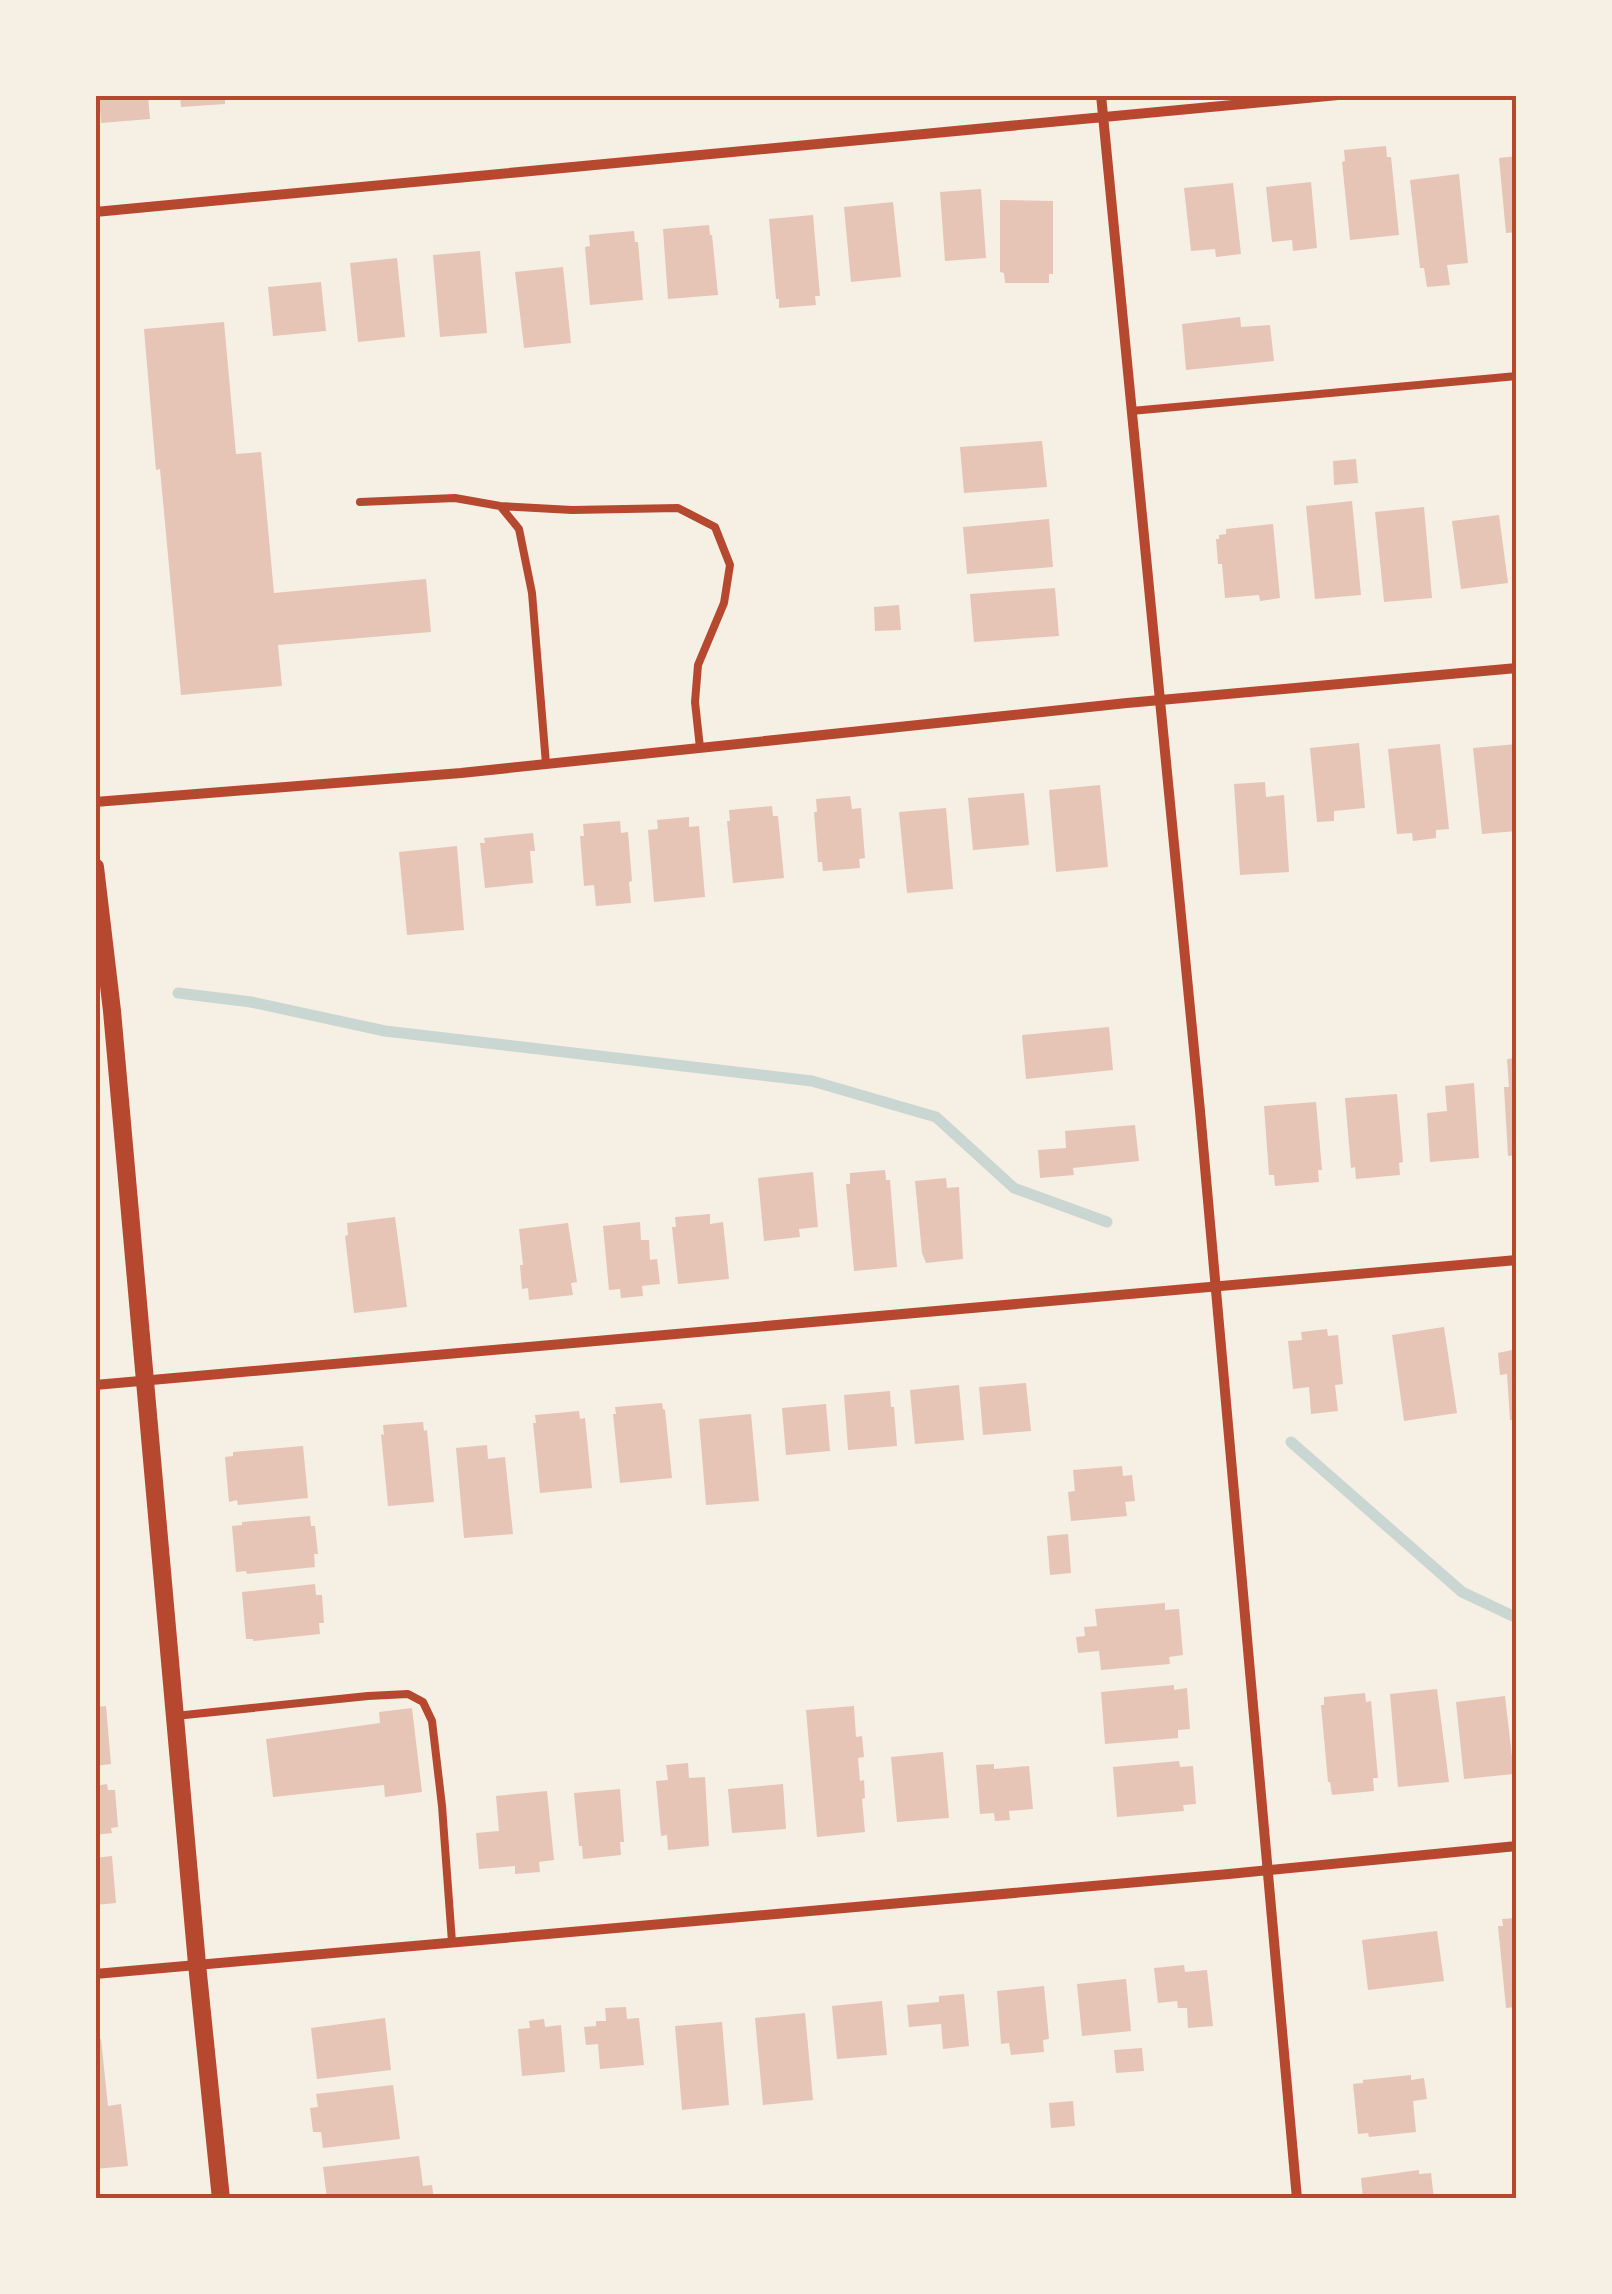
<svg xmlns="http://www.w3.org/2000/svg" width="1612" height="2294" font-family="'Titillium Web',sans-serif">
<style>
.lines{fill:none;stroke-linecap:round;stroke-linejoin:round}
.stream{stroke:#c9d6d2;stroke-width:11}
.building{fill:#e6c5b7}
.service{stroke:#b5482f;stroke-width:8}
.minor{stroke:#b5482f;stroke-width:10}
.tertiary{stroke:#b5482f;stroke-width:18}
.neatline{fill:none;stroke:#b5482f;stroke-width:4}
</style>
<rect width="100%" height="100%" fill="#f6efe4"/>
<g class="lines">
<path class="stream" d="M 178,993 L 251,1002 L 385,1031 L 812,1081 L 936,1117 L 1014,1188 L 1107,1222
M 1291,1442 L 1462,1592 L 1517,1618"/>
</g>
<path class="building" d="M 99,95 L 148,95 L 150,119 L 101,123 Z
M 180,95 L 225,95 L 225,104 L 181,107 Z
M 1386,146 L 1387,157 L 1391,157 L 1399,235 L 1350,240 L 1342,162 L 1345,161 L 1344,150 Z
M 1517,156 L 1517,232 L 1506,233 L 1499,158 Z
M 1459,174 L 1468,263 L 1447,265 L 1450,285 L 1427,287 L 1424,268 L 1420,268 L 1410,180 Z
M 1311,182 L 1317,248 L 1293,251 L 1292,240 L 1272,242 L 1266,187 Z
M 1233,183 L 1241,254 L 1216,257 L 1215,249 L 1191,251 L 1184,188 Z
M 981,189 L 986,258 L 945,261 L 940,192 Z
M 1000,200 L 1053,201 L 1053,274 L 1049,274 L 1049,283 L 1005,283 L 1004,273 L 1000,272 Z
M 893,202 L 901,277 L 851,282 L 844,207 Z
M 813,215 L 820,296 L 815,296 L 816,305 L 779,308 L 779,299 L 776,299 L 769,219 Z
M 709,225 L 710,235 L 712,235 L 718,295 L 668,299 L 663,229 Z
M 634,231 L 635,242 L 638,242 L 643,300 L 590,305 L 585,247 L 590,246 L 589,235 Z
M 480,251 L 487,333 L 440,337 L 433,255 Z
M 397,258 L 405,337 L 358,342 L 350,263 Z
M 563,267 L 571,343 L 524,348 L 515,272 Z
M 321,282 L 326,331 L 273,336 L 268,287 Z
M 1240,317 L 1241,327 L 1270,325 L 1274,361 L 1186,370 L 1182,324 Z
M 224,322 L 236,454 L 261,452 L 274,593 L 426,579 L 431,632 L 278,645 L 282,686 L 181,695 L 160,469 L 156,470 L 144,329 Z
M 1042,441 L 1047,487 L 964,493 L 960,447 Z
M 1356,459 L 1358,483 L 1334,485 L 1333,461 Z
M 1352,501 L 1361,595 L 1315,599 L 1306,506 Z
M 1424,507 L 1432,598 L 1384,602 L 1375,512 Z
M 1499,515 L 1508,583 L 1461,589 L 1452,521 Z
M 1049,519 L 1053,567 L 967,574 L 963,527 Z
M 1273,524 L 1280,598 L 1260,601 L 1259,595 L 1225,598 L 1222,564 L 1218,564 L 1216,539 L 1219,539 L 1219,535 L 1226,534 L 1226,529 Z
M 1055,588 L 1059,636 L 974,642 L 970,594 Z
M 899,605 L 901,630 L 875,631 L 874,607 Z
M 1359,743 L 1365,808 L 1334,811 L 1334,821 L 1317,822 L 1310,748 Z
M 1440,744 L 1449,829 L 1436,830 L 1436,838 L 1413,841 L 1412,833 L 1397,834 L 1388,749 Z
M 1517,744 L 1517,831 L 1482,834 L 1473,748 Z
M 1265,782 L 1266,797 L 1284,795 L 1289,872 L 1240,875 L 1234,784 Z
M 1100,785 L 1108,867 L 1056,872 L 1049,790 Z
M 1024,793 L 1029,845 L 973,850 L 968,798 Z
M 850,796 L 852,809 L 861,808 L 865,858 L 859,859 L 860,868 L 823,871 L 822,862 L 818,862 L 814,812 L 817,812 L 816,799 Z
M 772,806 L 773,816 L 778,816 L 784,878 L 733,883 L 727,821 L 730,821 L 729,810 Z
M 946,808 L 953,889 L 907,893 L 899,812 Z
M 689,817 L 689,827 L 699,826 L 705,897 L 654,902 L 648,830 L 658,829 L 657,820 Z
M 620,821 L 621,833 L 628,832 L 632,881 L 629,882 L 631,903 L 596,906 L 594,885 L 584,886 L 580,836 L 584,836 L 583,824 Z
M 533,833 L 535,851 L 530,851 L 533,883 L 485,888 L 480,843 L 485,843 L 484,838 Z
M 457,846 L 464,930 L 407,935 L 399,852 Z
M 1109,1027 L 1113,1070 L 1026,1079 L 1022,1035 Z
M 1517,1058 L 1517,1155 L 1508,1156 L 1504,1087 L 1509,1087 L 1507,1059 Z
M 1474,1083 L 1479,1158 L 1430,1162 L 1427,1113 L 1447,1111 L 1445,1086 Z
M 1397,1094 L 1403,1162 L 1399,1163 L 1400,1175 L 1356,1179 L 1355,1167 L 1351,1168 L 1345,1098 Z
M 1316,1102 L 1322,1170 L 1318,1170 L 1319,1182 L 1275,1186 L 1274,1175 L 1269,1175 L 1264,1106 Z
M 1135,1125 L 1139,1161 L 1073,1168 L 1074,1175 L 1040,1178 L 1038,1150 L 1066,1148 L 1065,1131 Z
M 885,1170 L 886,1180 L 890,1180 L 897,1267 L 854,1271 L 846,1184 L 850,1184 L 850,1173 Z
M 813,1172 L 818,1227 L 799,1229 L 800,1237 L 764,1241 L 758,1178 Z
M 946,1178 L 947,1188 L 959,1187 L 963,1259 L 926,1263 L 922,1253 L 915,1181 Z
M 710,1214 L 710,1224 L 723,1222 L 729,1279 L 678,1284 L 672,1227 L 676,1227 L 675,1217 Z
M 395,1217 L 407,1307 L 354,1313 L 345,1236 L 348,1235 L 347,1223 Z
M 640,1222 L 641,1240 L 649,1240 L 650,1260 L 657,1259 L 660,1284 L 642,1286 L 643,1296 L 621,1298 L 620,1289 L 609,1290 L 603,1226 Z
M 568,1223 L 577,1282 L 571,1283 L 573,1295 L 529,1300 L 528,1288 L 522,1289 L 520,1265 L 523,1265 L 519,1229 Z
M 1444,1327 L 1457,1413 L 1404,1421 L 1392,1335 Z
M 1327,1329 L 1328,1336 L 1338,1335 L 1343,1384 L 1335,1385 L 1338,1411 L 1311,1414 L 1309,1387 L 1293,1389 L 1288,1341 L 1302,1340 L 1301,1332 Z
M 1517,1342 L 1517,1420 L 1510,1420 L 1507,1374 L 1500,1375 L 1498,1353 L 1512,1350 L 1512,1343 Z
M 1026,1383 L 1031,1431 L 983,1435 L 979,1387 Z
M 959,1385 L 964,1440 L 915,1444 L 910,1390 Z
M 890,1391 L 891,1407 L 894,1407 L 897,1446 L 848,1450 L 844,1395 Z
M 662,1403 L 663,1409 L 665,1410 L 672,1478 L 620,1483 L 613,1414 L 616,1414 L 615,1407 Z
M 826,1404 L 830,1451 L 786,1455 L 782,1408 Z
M 579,1411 L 580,1419 L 585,1418 L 592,1488 L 540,1493 L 533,1423 L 536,1423 L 535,1415 Z
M 751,1414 L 759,1501 L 706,1505 L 699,1419 Z
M 423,1422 L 424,1431 L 427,1430 L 434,1502 L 388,1506 L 381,1434 L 384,1435 L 383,1425 Z
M 487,1445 L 488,1459 L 505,1457 L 513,1534 L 464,1538 L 456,1448 Z
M 303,1446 L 308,1498 L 238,1505 L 237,1500 L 229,1502 L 225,1457 L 233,1456 L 233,1452 Z
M 1122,1466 L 1123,1476 L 1132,1475 L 1135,1501 L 1125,1502 L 1127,1516 L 1071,1521 L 1068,1492 L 1075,1491 L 1073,1470 Z
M 310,1516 L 311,1526 L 315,1526 L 318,1554 L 314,1554 L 315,1567 L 247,1574 L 246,1571 L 236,1572 L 232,1526 L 242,1525 L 242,1522 Z
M 1068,1534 L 1071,1573 L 1050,1575 L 1047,1536 Z
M 315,1584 L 316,1595 L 322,1595 L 324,1623 L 319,1623 L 320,1634 L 253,1641 L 253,1639 L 246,1639 L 242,1592 Z
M 1165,1603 L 1165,1610 L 1179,1609 L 1183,1655 L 1169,1657 L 1170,1664 L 1101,1670 L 1099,1651 L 1078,1653 L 1076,1637 L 1085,1636 L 1084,1627 L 1097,1626 L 1095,1609 Z
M 1174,1685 L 1174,1690 L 1187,1688 L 1190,1729 L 1178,1730 L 1178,1738 L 1105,1744 L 1101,1692 Z
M 1437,1689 L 1449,1782 L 1398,1787 L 1390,1694 Z
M 1365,1693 L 1366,1702 L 1371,1701 L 1378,1778 L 1373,1778 L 1374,1791 L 1332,1795 L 1330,1782 L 1328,1782 L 1321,1705 L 1324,1705 L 1324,1697 Z
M 1505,1696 L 1514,1774 L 1464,1779 L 1456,1702 Z
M 106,1706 L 111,1764 L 95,1766 L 95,1707 Z
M 854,1706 L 856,1737 L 862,1736 L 864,1757 L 858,1758 L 860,1781 L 864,1780 L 865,1798 L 862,1799 L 865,1832 L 817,1837 L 806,1710 Z
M 412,1708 L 422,1792 L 385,1797 L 384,1785 L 273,1797 L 266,1739 L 380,1723 L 379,1712 Z
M 943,1752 L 949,1818 L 897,1822 L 891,1757 Z
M 1179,1761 L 1180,1767 L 1193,1766 L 1196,1804 L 1183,1805 L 1184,1811 L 1117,1817 L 1113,1767 Z
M 688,1763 L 689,1778 L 705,1777 L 709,1846 L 668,1850 L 667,1835 L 661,1836 L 656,1781 L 668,1780 L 666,1765 Z
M 994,1764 L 994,1769 L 1029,1766 L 1033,1809 L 1009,1811 L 1010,1820 L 995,1821 L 994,1813 L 980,1814 L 976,1765 Z
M 107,1784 L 108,1790 L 115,1790 L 118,1827 L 111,1828 L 112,1833 L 95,1835 L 95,1786 Z
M 783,1784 L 786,1829 L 732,1833 L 728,1789 Z
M 620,1789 L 624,1842 L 620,1842 L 621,1855 L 583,1859 L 582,1846 L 579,1846 L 574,1793 Z
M 547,1791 L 554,1860 L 539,1862 L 540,1872 L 515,1874 L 515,1866 L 479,1869 L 476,1833 L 499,1831 L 496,1796 Z
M 112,1856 L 116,1903 L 95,1905 L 95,1858 Z
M 1517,1918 L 1517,2007 L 1506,2008 L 1498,1926 L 1503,1926 L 1502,1919 Z
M 1437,1931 L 1444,1981 L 1368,1990 L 1362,1940 Z
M 1184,1965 L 1185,1972 L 1207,1970 L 1213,2026 L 1188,2028 L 1187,2008 L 1178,2008 L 1177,2001 L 1158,2003 L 1154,1968 Z
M 1126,1979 L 1131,2031 L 1082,2036 L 1077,1984 Z
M 1044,1986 L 1049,2039 L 1043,2040 L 1044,2052 L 1011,2055 L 1009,2043 L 1001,2044 L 997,1991 Z
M 964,1994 L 969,2046 L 943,2049 L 941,2024 L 909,2027 L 907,2005 L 939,2002 L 939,1996 Z
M 882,2001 L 887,2055 L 837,2059 L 832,2006 Z
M 626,2007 L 627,2019 L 639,2018 L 644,2065 L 600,2069 L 598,2044 L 586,2045 L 584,2027 L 596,2026 L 596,2021 L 606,2021 L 605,2008 Z
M 805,2013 L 813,2100 L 763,2105 L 755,2018 Z
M 385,2018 L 391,2070 L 317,2079 L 311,2028 Z
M 544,2019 L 545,2027 L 561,2025 L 565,2072 L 522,2076 L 518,2029 L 530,2028 L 529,2021 Z
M 722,2022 L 729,2105 L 682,2110 L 675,2026 Z
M 95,2039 L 101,2039 L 108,2106 L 121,2104 L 128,2166 L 95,2169 Z
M 1142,2048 L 1144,2071 L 1116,2073 L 1114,2050 Z
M 1411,2075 L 1411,2080 L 1424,2078 L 1427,2099 L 1413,2101 L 1416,2132 L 1369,2137 L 1368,2133 L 1358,2134 L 1353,2084 L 1363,2083 L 1363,2080 Z
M 393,2085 L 400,2139 L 323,2148 L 321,2132 L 313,2132 L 310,2108 L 318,2107 L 316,2094 Z
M 1073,2101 L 1075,2126 L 1051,2128 L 1049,2103 Z
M 419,2156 L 423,2186 L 432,2185 L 434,2199 L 327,2199 L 323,2167 Z
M 1419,2170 L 1419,2174 L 1431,2173 L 1434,2199 L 1363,2199 L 1361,2178 Z"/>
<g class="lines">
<path class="service" d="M 1131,411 L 1517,376
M 360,502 L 455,498 L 500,506 L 572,510 L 678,508 L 715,527 L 730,565 L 724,603 L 698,665 L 695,702 L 700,748
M 501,507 L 519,529 L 532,593 L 546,764
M 175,1716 L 368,1696 L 408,1694 L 423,1702 L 432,1721 L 442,1806 L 452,1942"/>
<path class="minor" d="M 1101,95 L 1200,1111 L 1297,2199
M 95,212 L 1338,95
M 95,802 L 461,773 L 1127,703 L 1517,668
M 95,1385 L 1517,1260
M 95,1974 L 1229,1874 L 1517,1846"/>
<path class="tertiary" d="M 95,867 L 112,1011 L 197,1964 L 221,2199"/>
</g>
<rect width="1612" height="2294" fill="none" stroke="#f6efe4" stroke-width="195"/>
<rect x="98" y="98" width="1416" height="2098" class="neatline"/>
</svg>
